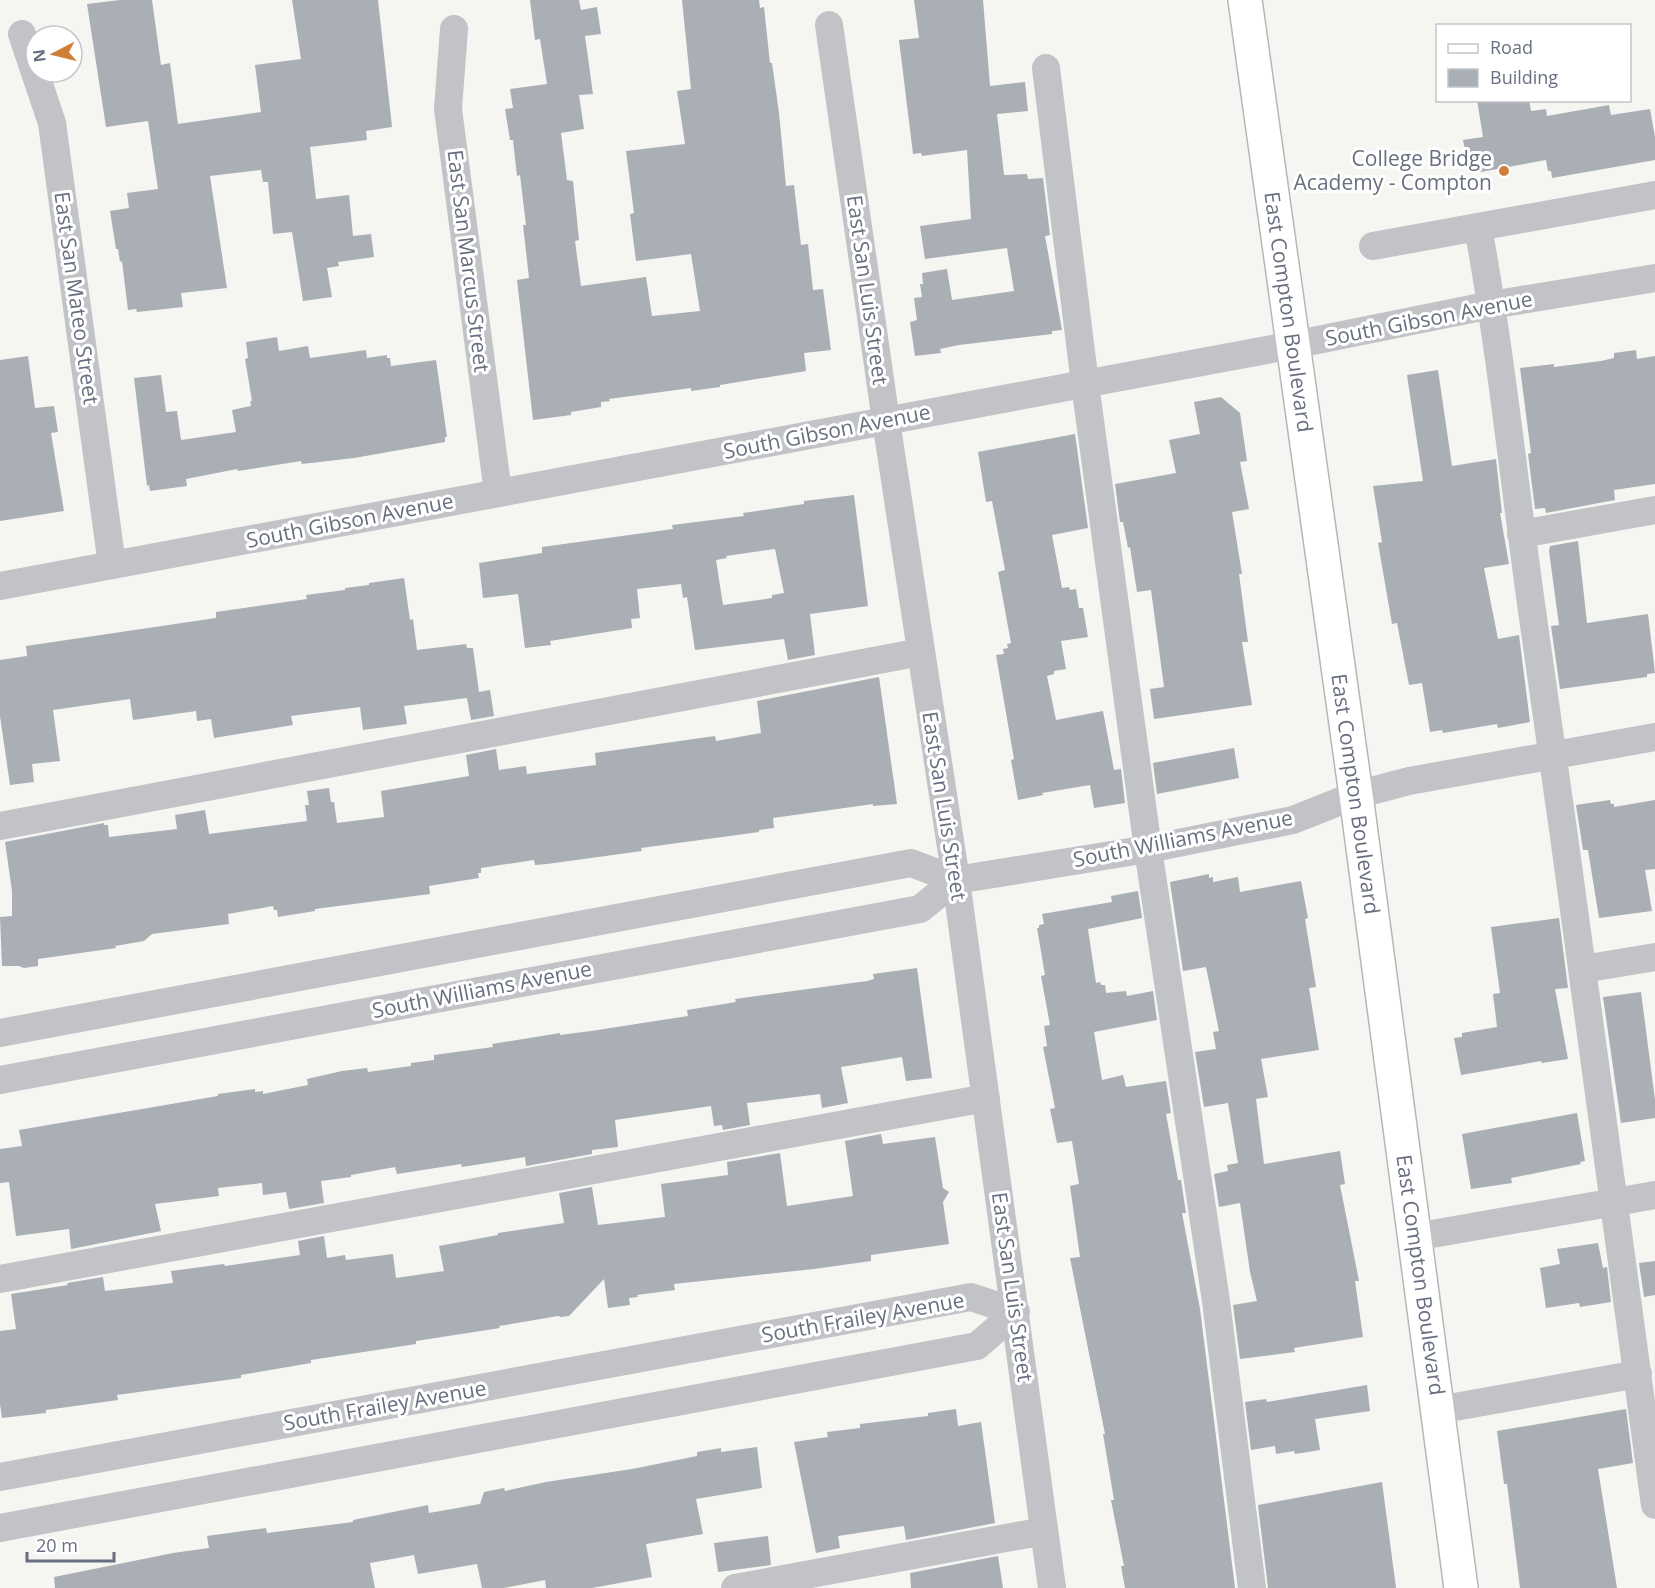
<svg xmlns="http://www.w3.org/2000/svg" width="1655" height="1588" font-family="'Open Sans',sans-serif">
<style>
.building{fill:#aaaeb5;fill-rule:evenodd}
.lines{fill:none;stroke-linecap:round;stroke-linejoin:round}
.major-casing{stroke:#b5b7bb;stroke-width:36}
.minor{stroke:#c2c3c7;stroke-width:28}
.major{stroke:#fff;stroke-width:33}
.poi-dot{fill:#cf7f38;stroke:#fff;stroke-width:2}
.labels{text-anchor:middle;stroke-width:6;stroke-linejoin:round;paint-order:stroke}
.poi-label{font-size:21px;fill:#686f80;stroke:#fff;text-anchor:end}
.street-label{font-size:21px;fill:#686f80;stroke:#fff}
</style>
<rect width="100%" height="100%" fill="#f5f5f2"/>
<path class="building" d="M 120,0 L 152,0 L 161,65 L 170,63 L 178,124 L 261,112 L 255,65 L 301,59 L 292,0 L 378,0 L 392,127 L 366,131 L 367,140 L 310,147 L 316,199 L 349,195 L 353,236 L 371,234 L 374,257 L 338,262 L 339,266 L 327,268 L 332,297 L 303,301 L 292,232 L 273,234 L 268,182 L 263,182 L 261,170 L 210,176 L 227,288 L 181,293 L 183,307 L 137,312 L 136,309 L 128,310 L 122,261 L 120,262 L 118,249 L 116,249 L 110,211 L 129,208 L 127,193 L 158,189 L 148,121 L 106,127 L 87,4 Z
M 530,0 L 579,0 L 581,10 L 597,7 L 601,34 L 585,36 L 593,94 L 579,95 L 584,129 L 561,133 L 567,180 L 573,181 L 579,240 L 575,241 L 581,286 L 646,277 L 652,316 L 700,311 L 691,254 L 636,261 L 630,214 L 634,213 L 626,151 L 685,144 L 677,91 L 691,89 L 682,0 L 759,0 L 760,8 L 764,7 L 770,63 L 772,63 L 779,113 L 786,186 L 794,185 L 801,245 L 808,244 L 813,290 L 823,289 L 831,350 L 804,353 L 806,371 L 720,385 L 720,387 L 691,391 L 691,388 L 609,399 L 610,401 L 601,402 L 601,407 L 571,412 L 571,415 L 533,420 L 517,280 L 529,278 L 523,225 L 526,225 L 520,175 L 517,176 L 513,140 L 510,140 L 505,109 L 513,108 L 510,89 L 547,84 L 540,39 L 535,40 Z
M 914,0 L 983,0 L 990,86 L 1025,82 L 1028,111 L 997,114 L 1004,175 L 1027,174 L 1028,179 L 1043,178 L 1050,235 L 1045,236 L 1062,330 L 1052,331 L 1052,334 L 959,345 L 940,349 L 941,353 L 915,356 L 910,322 L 917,320 L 914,298 L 922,297 L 920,284 L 923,284 L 922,273 L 947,269 L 952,300 L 1014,291 L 1007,248 L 925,259 L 920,226 L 971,219 L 967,150 L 922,156 L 921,153 L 913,154 L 899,40 L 919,38 Z
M 1477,100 L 1529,100 L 1531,111 L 1546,109 L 1547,116 L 1609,105 L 1611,115 L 1650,109 L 1655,137 L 1655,160 L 1552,178 L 1551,171 L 1548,171 L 1546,160 L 1470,174 L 1463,140 L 1483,137 Z
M 277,337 L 279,351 L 308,346 L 310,358 L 366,350 L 367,358 L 387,355 L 387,358 L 390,358 L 391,366 L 436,360 L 447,437 L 445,437 L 445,442 L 354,458 L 302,464 L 301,461 L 238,471 L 237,469 L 186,479 L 187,486 L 150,491 L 149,485 L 147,486 L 134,378 L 161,375 L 166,412 L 177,411 L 181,440 L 236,432 L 232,410 L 251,406 L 250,401 L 252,401 L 245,359 L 248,358 L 246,342 Z
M 1636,350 L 1637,359 L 1655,356 L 1655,484 L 1614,490 L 1615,500 L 1546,513 L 1545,508 L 1535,509 L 1528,454 L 1531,453 L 1520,368 L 1554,364 L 1554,367 L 1601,361 L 1614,358 L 1614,353 Z
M 28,356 L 35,408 L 54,406 L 58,432 L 51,433 L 64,511 L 0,521 L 0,360 Z
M 1438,370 L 1452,466 L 1496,459 L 1502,513 L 1500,513 L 1509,564 L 1484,568 L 1498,639 L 1519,635 L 1530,722 L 1498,728 L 1497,724 L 1443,733 L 1442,730 L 1430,732 L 1422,683 L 1409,685 L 1397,623 L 1392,624 L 1378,543 L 1382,542 L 1373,486 L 1423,481 L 1407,375 Z
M 1221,397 L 1240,413 L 1247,461 L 1240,462 L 1249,509 L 1232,512 L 1242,574 L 1239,574 L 1248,642 L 1242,642 L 1252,705 L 1154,719 L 1150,689 L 1164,687 L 1151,590 L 1137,592 L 1130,547 L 1128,548 L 1123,522 L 1120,522 L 1115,484 L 1176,473 L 1169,440 L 1200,434 L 1194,402 Z
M 1075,434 L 1088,528 L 1052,535 L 1062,588 L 1069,587 L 1070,590 L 1076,589 L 1079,608 L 1083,608 L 1088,637 L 1061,641 L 1066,669 L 1054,671 L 1054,674 L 1047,676 L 1056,720 L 1103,711 L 1114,770 L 1121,769 L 1125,803 L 1094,808 L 1090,785 L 1042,793 L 1043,795 L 1018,800 L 1011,760 L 1014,759 L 996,655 L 1004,654 L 1003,649 L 1008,648 L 1007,644 L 1011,643 L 998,572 L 1005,570 L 992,501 L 986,502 L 978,452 Z
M 854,495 L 868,606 L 810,614 L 815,655 L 788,660 L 784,639 L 695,650 L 687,597 L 683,598 L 681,584 L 637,589 L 640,618 L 631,619 L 632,628 L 550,641 L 551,645 L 525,648 L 518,594 L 483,598 L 479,563 L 542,553 L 542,547 L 673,529 L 672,525 L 744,516 L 743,513 L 804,504 L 804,501 ZM 775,549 L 784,593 L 772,595 L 772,598 L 723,605 L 716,560 L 727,558 L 726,556 Z
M 1578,541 L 1587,623 L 1648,614 L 1655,673 L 1647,674 L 1647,677 L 1560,689 L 1551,626 L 1559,625 L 1549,551 L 1550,546 Z
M 404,578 L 410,620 L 413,619 L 417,650 L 466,644 L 467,648 L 473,648 L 479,692 L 490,690 L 494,716 L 471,720 L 467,698 L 404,706 L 407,724 L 363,730 L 360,707 L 291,716 L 293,725 L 214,738 L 211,719 L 197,721 L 196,711 L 133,720 L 130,699 L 53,710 L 60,761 L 32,764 L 34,782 L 10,785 L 0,716 L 0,660 L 27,656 L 26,646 L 216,618 L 216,612 L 307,599 L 306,595 L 345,590 L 345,588 L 369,585 L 369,583 Z
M 879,677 L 897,804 L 873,806 L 873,804 L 773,818 L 774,828 L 759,830 L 759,832 L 641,848 L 642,851 L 547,864 L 535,865 L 534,860 L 481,868 L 481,873 L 478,873 L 479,878 L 429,886 L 430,894 L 315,909 L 315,911 L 278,917 L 277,910 L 274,910 L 273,906 L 228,914 L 229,924 L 152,934 L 144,941 L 115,946 L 116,948 L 38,959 L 38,966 L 24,968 L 19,966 L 2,966 L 0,917 L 12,916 L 12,891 L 5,842 L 104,823 L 104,825 L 108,825 L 109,837 L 177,829 L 175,815 L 205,810 L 209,834 L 307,821 L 305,805 L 309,805 L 307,791 L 329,788 L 331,802 L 334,802 L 337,823 L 384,817 L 381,791 L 469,776 L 466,755 L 496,749 L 499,770 L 526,766 L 527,774 L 596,765 L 595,753 L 715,736 L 716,741 L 761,733 L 757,701 Z
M 1234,748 L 1239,778 L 1157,794 L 1153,763 Z
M 1610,800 L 1611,804 L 1614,804 L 1614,807 L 1655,800 L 1655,869 L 1645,870 L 1652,911 L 1599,918 L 1588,850 L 1583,850 L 1576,805 Z
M 1209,874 L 1209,878 L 1213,877 L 1213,882 L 1238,877 L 1240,892 L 1301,881 L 1308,918 L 1305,919 L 1316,987 L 1309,988 L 1319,1050 L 1261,1059 L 1268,1097 L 1256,1099 L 1264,1164 L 1340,1151 L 1345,1184 L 1340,1185 L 1359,1281 L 1355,1281 L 1363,1337 L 1294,1348 L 1295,1352 L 1240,1359 L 1233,1305 L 1257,1301 L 1250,1272 L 1240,1203 L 1219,1207 L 1214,1174 L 1228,1171 L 1227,1165 L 1238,1163 L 1228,1103 L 1204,1107 L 1195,1052 L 1216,1049 L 1213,1032 L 1219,1031 L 1206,967 L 1183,971 L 1170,882 Z
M 1138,891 L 1142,918 L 1088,929 L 1096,983 L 1100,982 L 1101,985 L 1105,985 L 1106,993 L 1126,991 L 1127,996 L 1153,991 L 1157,1020 L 1094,1032 L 1102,1080 L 1123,1075 L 1126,1087 L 1166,1081 L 1171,1113 L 1166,1114 L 1178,1180 L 1181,1180 L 1186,1213 L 1182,1213 L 1200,1309 L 1235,1588 L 1125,1588 L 1121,1566 L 1124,1566 L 1111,1500 L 1114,1500 L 1103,1434 L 1105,1434 L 1070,1258 L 1080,1257 L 1070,1186 L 1079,1184 L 1072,1141 L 1057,1143 L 1050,1109 L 1055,1108 L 1043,1047 L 1047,1046 L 1044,1026 L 1050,1025 L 1041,976 L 1045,975 L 1037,928 L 1039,928 L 1039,925 L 1044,924 L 1042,914 L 1112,902 L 1111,896 Z
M 1559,918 L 1568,988 L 1555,989 L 1568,1059 L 1542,1063 L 1541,1061 L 1461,1075 L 1454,1038 L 1462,1037 L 1462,1033 L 1497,1027 L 1493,994 L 1500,993 L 1491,927 Z
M 917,968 L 932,1078 L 906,1081 L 902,1057 L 841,1067 L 848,1103 L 822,1108 L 820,1094 L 747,1103 L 750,1125 L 723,1130 L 722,1125 L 714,1126 L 711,1106 L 615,1120 L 618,1147 L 592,1150 L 592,1154 L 526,1166 L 525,1157 L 462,1167 L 461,1164 L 397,1174 L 395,1167 L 351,1175 L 351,1177 L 321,1181 L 324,1203 L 289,1209 L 286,1192 L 263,1195 L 262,1183 L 218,1188 L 219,1196 L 155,1204 L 161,1231 L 71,1249 L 69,1229 L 16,1236 L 9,1182 L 0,1183 L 0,1149 L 22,1146 L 19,1130 L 218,1096 L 218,1094 L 255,1089 L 255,1092 L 263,1091 L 263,1094 L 308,1085 L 307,1079 L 342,1071 L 367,1068 L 368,1072 L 411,1066 L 411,1063 L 434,1060 L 434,1055 L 493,1047 L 492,1044 L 560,1033 L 560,1035 L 591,1031 L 688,1016 L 687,1010 L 736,1002 L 735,999 L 867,981 L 874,979 L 873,974 Z
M 1641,992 L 1655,1100 L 1655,1118 L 1621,1123 L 1603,997 Z
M 1577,1113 L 1585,1161 L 1580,1162 L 1581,1164 L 1511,1178 L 1512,1183 L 1471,1189 L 1462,1134 Z
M 881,1134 L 883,1144 L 935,1137 L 943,1188 L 949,1192 L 943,1202 L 949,1244 L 871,1255 L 871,1261 L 814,1269 L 674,1284 L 675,1290 L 637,1295 L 638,1297 L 629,1298 L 630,1305 L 608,1308 L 604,1279 L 569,1316 L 561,1317 L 558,1316 L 499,1326 L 500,1328 L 416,1341 L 416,1344 L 311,1360 L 311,1363 L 241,1375 L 241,1378 L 117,1395 L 118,1400 L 46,1410 L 46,1413 L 2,1418 L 0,1404 L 0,1331 L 16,1329 L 11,1294 L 68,1285 L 67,1283 L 103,1277 L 105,1291 L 173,1283 L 171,1271 L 224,1264 L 225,1266 L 300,1255 L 298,1241 L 324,1236 L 327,1258 L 345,1255 L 346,1260 L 393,1254 L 396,1278 L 444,1271 L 439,1246 L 498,1235 L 498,1233 L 564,1223 L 559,1193 L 592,1187 L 598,1225 L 665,1217 L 661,1184 L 728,1175 L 727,1162 L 780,1153 L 787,1206 L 853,1196 L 845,1141 Z
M 1598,1243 L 1603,1268 L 1607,1267 L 1611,1302 L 1580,1307 L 1579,1303 L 1546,1308 L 1540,1268 L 1560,1264 L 1557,1249 Z
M 1655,1261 L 1655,1295 L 1644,1297 L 1639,1263 Z
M 1367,1385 L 1370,1411 L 1315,1419 L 1320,1450 L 1295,1454 L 1294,1451 L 1276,1454 L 1275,1446 L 1251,1450 L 1245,1402 L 1266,1399 L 1267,1402 Z
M 956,1409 L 958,1426 L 981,1422 L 995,1523 L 906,1540 L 904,1526 L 838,1536 L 840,1548 L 816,1553 L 794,1442 L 828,1437 L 827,1432 L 860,1428 L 860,1424 L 928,1416 L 928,1413 Z
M 1626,1409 L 1633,1463 L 1598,1469 L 1617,1588 L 1520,1588 L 1507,1484 L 1504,1484 L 1497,1431 Z
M 757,1447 L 762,1488 L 696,1499 L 703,1534 L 646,1544 L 652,1577 L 592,1588 L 546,1588 L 545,1580 L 504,1588 L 482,1588 L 477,1564 L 418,1574 L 414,1555 L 370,1563 L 375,1588 L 55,1588 L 54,1577 L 173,1553 L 209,1548 L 207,1536 L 266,1528 L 267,1533 L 353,1522 L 353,1520 L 428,1505 L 429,1513 L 480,1504 L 484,1492 L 504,1488 L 505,1491 L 546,1482 L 632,1469 L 697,1456 L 697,1452 L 721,1448 L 721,1452 Z
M 1382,1482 L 1396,1588 L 1268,1588 L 1258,1505 Z
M 768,1536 L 771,1565 L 718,1572 L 714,1543 Z
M 998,1556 L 1003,1588 L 911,1588 L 910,1573 Z"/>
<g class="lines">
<defs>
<path id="major" d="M 1245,0 L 1356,795 L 1461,1588"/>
</defs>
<use href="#major" class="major-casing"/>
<path class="minor" d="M 829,25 L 886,421 L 956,880 L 1052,1588
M 454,29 L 448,109 L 498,493
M 22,34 L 52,123 L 112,565
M 1046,68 L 1085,384 L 1148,849 L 1216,1301 L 1252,1588
M 1478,227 C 1502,359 1515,492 1534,625 C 1576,918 1616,1211 1655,1505
M 1373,246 L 1655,195
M 1521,534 L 1655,510
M 0,586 L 1293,345 L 1491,305 L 1655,278
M 0,826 L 921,652
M 1583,969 L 1655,957
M 0,1033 L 911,863 L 956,880
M 0,1080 L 920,909 L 956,880 L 1148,849 L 1293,820 L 1356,795 L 1409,781 L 1655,737
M 1415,1237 L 1655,1195
M 0,1279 L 986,1098
M 1438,1410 L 1638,1374
M 0,1477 L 971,1297 L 1016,1312
M 0,1528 L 977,1346 L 1016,1312
M 735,1588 L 1044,1531"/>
<use href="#major" class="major"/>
</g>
<circle class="poi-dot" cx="1504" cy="171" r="6"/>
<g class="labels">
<g class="poi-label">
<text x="1492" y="166">College Bridge<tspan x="1492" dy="24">Academy - Compton</tspan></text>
</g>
<g class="street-label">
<text transform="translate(468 261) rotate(83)" y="7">East San Marcus Street</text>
<text transform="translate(867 290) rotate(82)" y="7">East San Luis Street</text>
<text transform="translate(76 298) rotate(82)" y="7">East San Mateo Street</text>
<text transform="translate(1288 312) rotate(82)" y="7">East Compton Boulevard</text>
<text transform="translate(1429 319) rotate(-11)" y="7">South Gibson Avenue</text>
<text transform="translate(827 432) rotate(-11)" y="7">South Gibson Avenue</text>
<text transform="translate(350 521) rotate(-11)" y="7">South Gibson Avenue</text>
<text transform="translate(1355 794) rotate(82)" y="7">East Compton Boulevard</text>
<text transform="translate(944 806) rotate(81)" y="7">East San Luis Street</text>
<text transform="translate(1183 839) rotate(-11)" y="7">South Williams Avenue</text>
<text transform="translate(482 990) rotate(-11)" y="7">South Williams Avenue</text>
<text transform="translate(1420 1275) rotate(82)" y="7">East Compton Boulevard</text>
<text transform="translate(1012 1287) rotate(82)" y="7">East San Luis Street</text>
<text transform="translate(863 1318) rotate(-10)" y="7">South Frailey Avenue</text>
<text transform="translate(385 1406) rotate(-10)" y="7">South Frailey Avenue</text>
</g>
</g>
<rect x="1436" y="24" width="195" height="78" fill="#ffffff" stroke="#c3c5cc" stroke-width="1.5"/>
<rect x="1448" y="44" width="30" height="9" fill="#ffffff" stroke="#c3c5cc" stroke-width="1.5"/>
<text x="1490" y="54" font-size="18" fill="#686f80">Road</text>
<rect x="1448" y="69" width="30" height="18" fill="#aaaeb5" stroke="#c3c5cc" stroke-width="1.5"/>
<text x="1490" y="84" font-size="18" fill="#686f80">Building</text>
<g transform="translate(54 54) rotate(263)"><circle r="28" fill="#ffffff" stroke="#c3c5cc" stroke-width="1.5"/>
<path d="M0-4.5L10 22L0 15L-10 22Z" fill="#cf7f38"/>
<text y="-9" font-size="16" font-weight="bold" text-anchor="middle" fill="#686f80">N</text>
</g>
<path d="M27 1552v9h87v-9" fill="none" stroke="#686f80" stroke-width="3"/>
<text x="36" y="1552" font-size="18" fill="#686f80" stroke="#ffffff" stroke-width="4.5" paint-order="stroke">20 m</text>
</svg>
